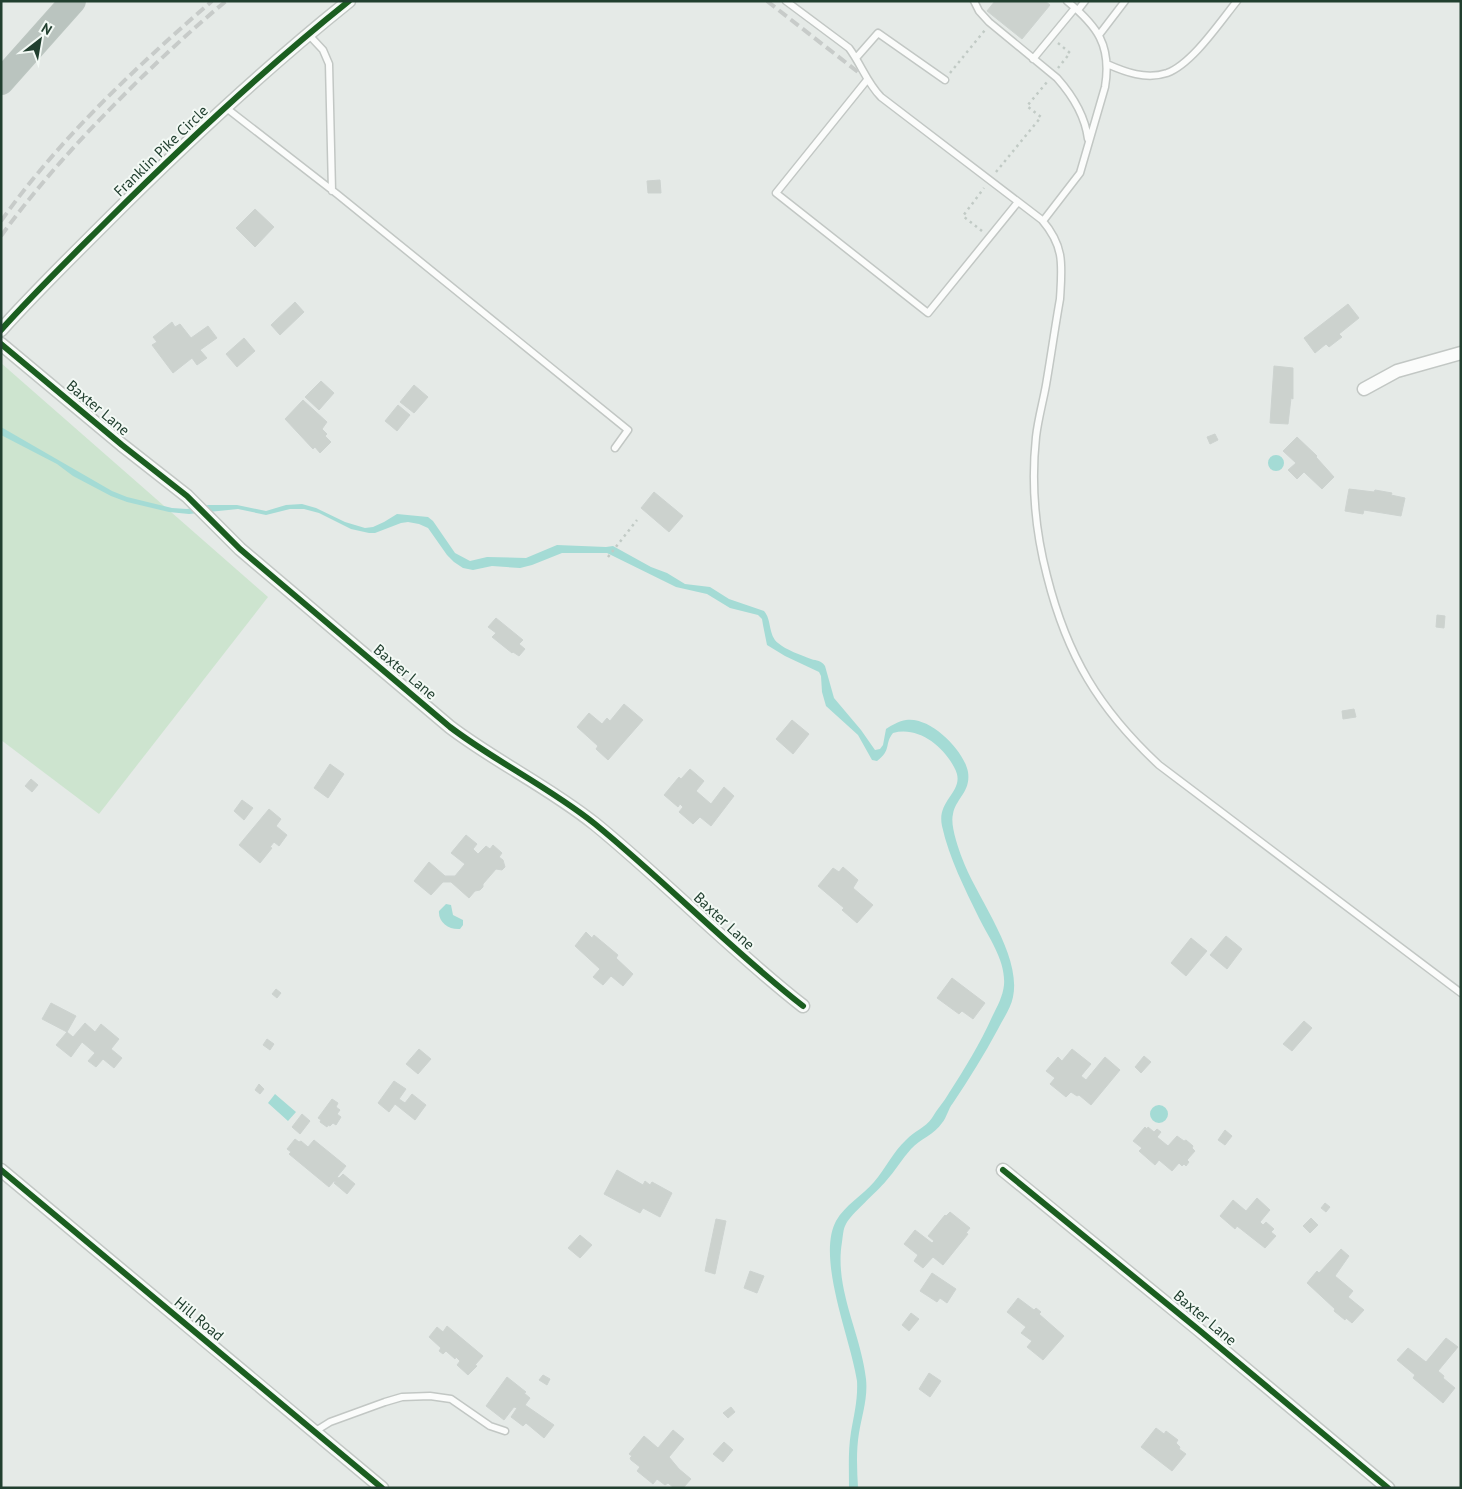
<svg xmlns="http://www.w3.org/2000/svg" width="1462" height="1489" font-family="'PT Sans',sans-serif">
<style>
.green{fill:#cde4cf}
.water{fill:#a4dbd5}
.building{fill:#ccd2ce;stroke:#cdd3d0}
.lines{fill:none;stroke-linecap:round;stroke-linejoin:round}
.lane-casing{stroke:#c2c7c4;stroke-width:9}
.street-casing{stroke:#c2c7c4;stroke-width:15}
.highway-casing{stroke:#bcc6c1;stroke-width:26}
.path{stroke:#c1cac5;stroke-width:2.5;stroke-dasharray:2.5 4;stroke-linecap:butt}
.lane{stroke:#fbfcfb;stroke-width:6}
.street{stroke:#fbfcfb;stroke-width:12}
.highway{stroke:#bac4bf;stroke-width:24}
.rail{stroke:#c7cbc9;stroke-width:4;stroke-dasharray:10 5;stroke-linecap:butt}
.cycleway-casing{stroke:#f3f9f5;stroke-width:9}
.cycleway{stroke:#1b5e20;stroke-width:6}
.labels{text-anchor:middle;stroke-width:4;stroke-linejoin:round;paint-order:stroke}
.street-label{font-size:15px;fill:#213f2f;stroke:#f3f9f5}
</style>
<rect width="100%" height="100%" fill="#e5eae7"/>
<path class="green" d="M 1,363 L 268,597 L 99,814 L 1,740 Z"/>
<path class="water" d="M 1,427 L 112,491 L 127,497 L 172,508 L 187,509 L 208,505 L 237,505 L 266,511 L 286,505 L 302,504 L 316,508 L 345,522 L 365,528 L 373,527 L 384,522 L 397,514 L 428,517 L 433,521 L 455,553 L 470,561 L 487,557 L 526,558 L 557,545 L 606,547 L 613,546 L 651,567 L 667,573 L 685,584 L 710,587 L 729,599 L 764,611 C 772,620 768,635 778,643 C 786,650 801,655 811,659 C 817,661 821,660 825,666 L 834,698 L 861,730 L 875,750 L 880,749 L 883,745 L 886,729 C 892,725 899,721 906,720 C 930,716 964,750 968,772 C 971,792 956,798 953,814 C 950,825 958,847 962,858 C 976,897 1022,954 1013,997 C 1011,1008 1003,1019 998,1029 C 984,1055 969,1079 953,1103 C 948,1109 947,1117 942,1123 C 935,1134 920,1139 911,1149 C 902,1159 895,1171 886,1181 C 877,1192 851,1214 846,1224 C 843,1229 843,1236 842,1242 C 834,1289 861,1333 866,1379 C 868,1398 862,1415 859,1433 C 856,1451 857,1470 858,1488 L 849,1488 C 849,1469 848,1450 851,1432 C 854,1415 858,1399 857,1381 C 851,1340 816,1258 836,1221 C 845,1205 862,1196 874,1182 C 885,1169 893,1152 906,1140 C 914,1131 925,1128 932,1118 C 937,1109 944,1102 949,1093 C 965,1068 980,1044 992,1017 C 997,1007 1003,996 1004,985 C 1006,961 989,938 979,918 C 965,889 949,858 942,826 C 936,798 968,791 954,767 C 943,746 918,726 893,733 C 884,744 892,750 877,761 L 872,760 L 858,735 L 826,706 L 822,692 L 821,676 L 819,672 L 785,656 L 767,645 L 763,625 L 762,619 L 758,615 L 730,608 L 707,594 L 676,587 L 607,553 L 562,553 L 532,565 L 520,568 L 492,566 L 473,570 L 463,568 L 454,562 L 447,555 L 428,528 L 419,524 L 408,522 L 401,523 L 375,533 L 369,533 L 351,529 L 319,513 L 304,509 L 290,509 L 266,515 L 238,509 L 189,514 L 169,512 L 127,502 L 111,496 L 73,476 L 57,464 L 1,435 Z
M1268 463a8 8 0 1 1 16 0a8 8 0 1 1-16 0Z
M 446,904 L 451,905 L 453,915 L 463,920 L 463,925 L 460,929 C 449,930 438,922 439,911 Z
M 275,1094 L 296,1112 L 288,1121 L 268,1103 Z
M1150 1114a9 9 0 1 1 18 0a9 9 0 1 1-18 0Z"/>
<path class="building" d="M 995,1 L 1045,1 L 1050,5 L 1022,39 L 987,11 Z
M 660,180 L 661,193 L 648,193 L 647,181 Z
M 255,209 L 274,227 L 255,247 L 236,228 Z
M 295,302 L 304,312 L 280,335 L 271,325 Z
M 1348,304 L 1359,318 L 1339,334 L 1342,337 L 1329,347 L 1326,344 L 1315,353 L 1304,338 Z
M 172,322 L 175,327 L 180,324 L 191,338 L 208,326 L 217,338 L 200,350 L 207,358 L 197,365 L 192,358 L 173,373 L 152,345 L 157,342 L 153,337 Z
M 244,338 L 255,351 L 237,367 L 226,354 Z
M 1274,366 L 1293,368 L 1293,399 L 1291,398 L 1288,424 L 1270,423 Z
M 321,381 L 334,393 L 319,410 L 305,397 Z
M 414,385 L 428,397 L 414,413 L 400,402 Z
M 303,400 L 327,422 L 322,429 L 327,434 L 325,436 L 331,442 L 320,453 L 315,447 L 313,449 L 285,419 Z
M 398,405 L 410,415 L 397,431 L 385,421 Z
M 1215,434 L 1218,440 L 1210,444 L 1207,437 Z
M 1297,437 L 1317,456 L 1316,457 L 1334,477 L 1322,489 L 1304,472 L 1297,479 L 1288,470 L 1296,463 L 1283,451 Z
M 1349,489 L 1374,492 L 1375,490 L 1392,493 L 1391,495 L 1405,498 L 1401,516 L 1364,510 L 1363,514 L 1345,511 Z
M 654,492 L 683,516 L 669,532 L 641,508 Z
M 1437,615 L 1445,616 L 1444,628 L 1436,627 Z
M 496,618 L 523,640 L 519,644 L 525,649 L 519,656 L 513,652 L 512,653 L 492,637 L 496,633 L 488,627 Z
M 624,704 L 643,720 L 608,760 L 596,749 L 598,746 L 577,727 L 589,713 L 602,724 L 607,718 L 610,721 Z
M 1354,709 L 1356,717 L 1343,719 L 1342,711 Z
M 792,720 L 809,734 L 793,754 L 776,739 Z
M 330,764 L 344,774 L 328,798 L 314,788 Z
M 690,769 L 704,781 L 696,791 L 711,804 L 724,787 L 734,796 L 711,826 L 700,817 L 693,824 L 679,812 L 683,807 L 680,804 L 678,807 L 664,795 L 679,777 L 681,779 Z
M 31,779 L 38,785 L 32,792 L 25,786 Z
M 242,800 L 253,808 L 244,820 L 234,811 Z
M 269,809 L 281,819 L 276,826 L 287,835 L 279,846 L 274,842 L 270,847 L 272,848 L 260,863 L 239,845 Z
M 466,835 L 477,844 L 473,849 L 478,854 L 486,846 L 490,849 L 493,845 L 502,853 L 499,857 L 503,860 L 505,867 L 502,870 L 496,869 L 483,884 L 483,887 L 480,890 L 475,891 L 469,898 L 451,882 L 443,882 L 431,895 L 414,881 L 429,862 L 445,876 L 455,876 L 465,864 L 451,853 Z
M 843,867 L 858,880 L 853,888 L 873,905 L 857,923 L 842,910 L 844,908 L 818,886 L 833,868 L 839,872 Z
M 586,932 L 592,938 L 594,935 L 618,955 L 616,958 L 633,974 L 623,986 L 611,976 L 603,985 L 593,977 L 600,969 L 575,946 Z
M 1226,936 L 1242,949 L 1227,969 L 1210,955 Z
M 1191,938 L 1207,951 L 1186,976 L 1171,963 Z
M 952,978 L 985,1003 L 973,1019 L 962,1011 L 959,1014 L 937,998 Z
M 276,989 L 281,993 L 277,998 L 272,994 Z
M 51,1003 L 76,1016 L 67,1032 L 42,1019 Z
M 1304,1021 L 1312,1028 L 1292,1051 L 1283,1044 Z
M 85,1023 L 95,1032 L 101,1024 L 119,1039 L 111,1049 L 122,1058 L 114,1068 L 103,1059 L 96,1067 L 88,1061 L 95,1053 L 82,1042 L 71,1057 L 56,1045 L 67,1032 L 73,1037 Z
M 267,1039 L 274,1044 L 270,1050 L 263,1045 Z
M 419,1049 L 431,1059 L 418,1074 L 406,1064 Z
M 1072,1049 L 1091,1064 L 1081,1076 L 1086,1080 L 1105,1057 L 1120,1070 L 1091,1105 L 1079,1095 L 1077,1096 L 1071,1092 L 1066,1097 L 1050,1084 L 1055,1078 L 1046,1071 L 1058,1057 L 1062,1061 Z
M 1144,1056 L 1151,1062 L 1141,1073 L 1135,1067 Z
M 394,1081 L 406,1089 L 399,1099 L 405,1103 L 412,1094 L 426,1105 L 415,1120 L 395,1104 L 389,1112 L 378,1103 Z
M 259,1084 L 264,1089 L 260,1094 L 255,1090 Z
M 332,1099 L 338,1103 L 336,1107 L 340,1110 L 337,1114 L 341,1117 L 336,1125 L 333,1123 L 330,1126 L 328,1125 L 327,1127 L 320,1122 L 321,1120 L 318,1118 Z
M 302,1114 L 310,1121 L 300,1134 L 292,1127 Z
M 1145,1127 L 1147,1129 L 1148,1127 L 1154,1132 L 1157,1129 L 1161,1132 L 1157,1137 L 1168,1146 L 1177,1136 L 1184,1141 L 1186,1140 L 1193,1146 L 1192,1148 L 1195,1151 L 1187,1160 L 1189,1162 L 1186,1166 L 1184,1164 L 1182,1166 L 1179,1163 L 1172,1171 L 1159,1160 L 1155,1165 L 1139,1151 L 1142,1148 L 1133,1141 Z
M 1225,1130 L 1232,1136 L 1225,1145 L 1218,1140 Z
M 295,1139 L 299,1142 L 301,1141 L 308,1147 L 314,1140 L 346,1166 L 337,1177 L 339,1178 L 343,1174 L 355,1184 L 347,1194 L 334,1183 L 336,1182 L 334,1181 L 329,1187 L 289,1154 L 291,1152 L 287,1149 Z
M 617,1170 L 643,1185 L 645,1181 L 650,1185 L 652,1182 L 672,1193 L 660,1217 L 643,1208 L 640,1213 L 604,1194 Z
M 1257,1198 L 1270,1210 L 1260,1222 L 1263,1225 L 1266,1222 L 1274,1229 L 1271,1232 L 1276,1236 L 1265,1248 L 1237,1226 L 1235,1229 L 1220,1216 L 1233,1200 L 1246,1211 Z
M 1325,1203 L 1330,1207 L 1326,1212 L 1321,1208 Z
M 950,1212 L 970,1228 L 966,1233 L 968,1234 L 943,1265 L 933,1257 L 923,1268 L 914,1261 L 918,1255 L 904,1244 L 915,1230 L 932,1243 L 934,1241 L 928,1236 L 945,1215 L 946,1216 Z
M 1311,1218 L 1318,1225 L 1310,1233 L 1303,1226 Z
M 716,1219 L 726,1221 L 715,1274 L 705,1271 Z
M 580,1235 L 592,1245 L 580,1258 L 568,1248 Z
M 1341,1249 L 1349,1256 L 1335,1276 L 1353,1291 L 1348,1297 L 1364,1310 L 1352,1323 L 1346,1318 L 1345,1320 L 1334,1311 L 1335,1309 L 1307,1283 L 1317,1271 L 1319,1273 Z
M 750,1271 L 764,1276 L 757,1293 L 744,1288 Z
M 932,1273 L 956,1289 L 947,1303 L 940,1298 L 937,1302 L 920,1291 Z
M 1018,1298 L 1034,1310 L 1036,1308 L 1041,1312 L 1039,1314 L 1064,1336 L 1043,1360 L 1027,1347 L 1032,1341 L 1021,1333 L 1026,1327 L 1007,1312 Z
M 911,1313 L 919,1319 L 909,1331 L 902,1325 Z
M 447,1326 L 483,1356 L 475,1365 L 477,1366 L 468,1375 L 457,1365 L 460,1361 L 456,1357 L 455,1359 L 446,1351 L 443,1354 L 439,1351 L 441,1348 L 429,1337 L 437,1327 L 443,1332 Z
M 1446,1338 L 1458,1347 L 1438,1371 L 1444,1376 L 1443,1378 L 1455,1388 L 1443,1403 L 1413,1378 L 1415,1375 L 1397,1360 L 1408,1348 L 1426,1362 Z
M 929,1373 L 941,1381 L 930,1397 L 919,1389 Z
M 543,1375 L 550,1379 L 547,1385 L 539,1380 Z
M 507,1377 L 526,1392 L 524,1393 L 530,1398 L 525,1405 L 554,1425 L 544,1438 L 526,1423 L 523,1426 L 511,1417 L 517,1408 L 514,1407 L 504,1420 L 486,1406 Z
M 731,1407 L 735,1412 L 728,1418 L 723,1413 Z
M 1156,1428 L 1164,1434 L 1166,1431 L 1178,1440 L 1176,1443 L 1180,1447 L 1179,1449 L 1186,1454 L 1172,1471 L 1141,1447 Z
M 673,1430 L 684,1439 L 669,1457 L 679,1469 L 691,1479 L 683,1488 L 674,1488 L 668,1483 L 665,1485 L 657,1479 L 653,1484 L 637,1471 L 640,1467 L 631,1460 L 630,1458 L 632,1456 L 629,1454 L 644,1436 L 658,1448 Z
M 724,1442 L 733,1450 L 723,1462 L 713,1454 Z"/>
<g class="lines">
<defs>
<path id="lane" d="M 786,1 L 849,48 C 861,64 867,83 881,97 L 1042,220 C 1065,247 1062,265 1060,299 C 1055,327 1051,356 1046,385 C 1043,402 1038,419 1036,437 C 1031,484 1035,530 1047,576 C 1067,656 1099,709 1159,765 L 1461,993
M 974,1 L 979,11 L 989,22 L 1057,78 C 1073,96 1085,115 1088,139
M 1078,10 L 1085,1
M 309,35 L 323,50 L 329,64 L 332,191
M 1099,35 L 1125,1
M 856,58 L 878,33 L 945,80
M 1033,59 L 1075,8
M 1107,64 C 1125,72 1146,80 1167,73 C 1192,64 1220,22 1237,1
M 867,80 L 776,193 L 928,313 L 1018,202
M 225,107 L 337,194 L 628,430 L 615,448
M 1043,221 L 1080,173 L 1105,87 C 1112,45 1097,26 1067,1
M 314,1432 L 330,1422 L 385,1402 L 402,1397 L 430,1396 L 451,1399 L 490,1426 L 505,1431"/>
<path id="street" d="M 1,330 C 35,292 71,257 107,221 C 184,144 264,69 349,1
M 1,344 L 122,445 L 187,496 L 240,549 L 450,727 C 496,762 549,787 595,824 C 666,882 730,949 803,1006
M 1364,389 L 1397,371 L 1461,353
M 1,1170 L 382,1488
M 1003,1170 L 1199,1330 L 1388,1488"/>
<path id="highway" d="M 1,82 L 73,1"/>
</defs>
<use href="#lane" class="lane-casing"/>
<use href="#street" class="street-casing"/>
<use href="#highway" class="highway-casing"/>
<path class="path" d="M 1058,43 L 1070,53 L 1058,68
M 950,73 L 985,30
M 996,172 L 1041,117 L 1027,106 L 1047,82
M 982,231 L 963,216 L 984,188
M 608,557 L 637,520"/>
<use href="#lane" class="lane"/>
<use href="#street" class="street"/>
<use href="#highway" class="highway"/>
<path class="rail" d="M 767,1 L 858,72
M 1,221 C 60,138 135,68 212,1
M 1,236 C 43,178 92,126 143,76 C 170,50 197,25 226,1"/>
<defs>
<path id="cycleway" d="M 1,330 C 35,292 71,257 107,221 C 184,144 264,69 349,1
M 1,344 L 122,445 L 187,496 L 240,549 L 450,727 C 496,762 549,787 595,824 C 666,882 730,949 803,1006
M 1,1170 L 382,1488
M 1003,1170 L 1199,1330 L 1388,1488"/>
</defs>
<use href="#cycleway" class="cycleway-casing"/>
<use href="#cycleway" class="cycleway"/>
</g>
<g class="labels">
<g class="street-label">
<text transform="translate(161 151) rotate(-44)" y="5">Franklin Pike Circle</text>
<text transform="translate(98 408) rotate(40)" y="5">Baxter Lane</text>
<text transform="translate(405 672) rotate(40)" y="5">Baxter Lane</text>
<text transform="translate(724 921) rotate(43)" y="5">Baxter Lane</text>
<text transform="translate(1205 1318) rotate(40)" y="5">Baxter Lane</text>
<text transform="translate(199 1319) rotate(40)" y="5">Hill Road</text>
</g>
</g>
<rect width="1462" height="1489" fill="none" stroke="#213f2f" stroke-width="5"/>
<g transform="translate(40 40) rotate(31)" stroke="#f3f9f5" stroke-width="4" paint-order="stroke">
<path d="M0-4L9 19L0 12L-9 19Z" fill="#213f2f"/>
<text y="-8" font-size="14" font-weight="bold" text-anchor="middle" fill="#213f2f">N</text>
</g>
</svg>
